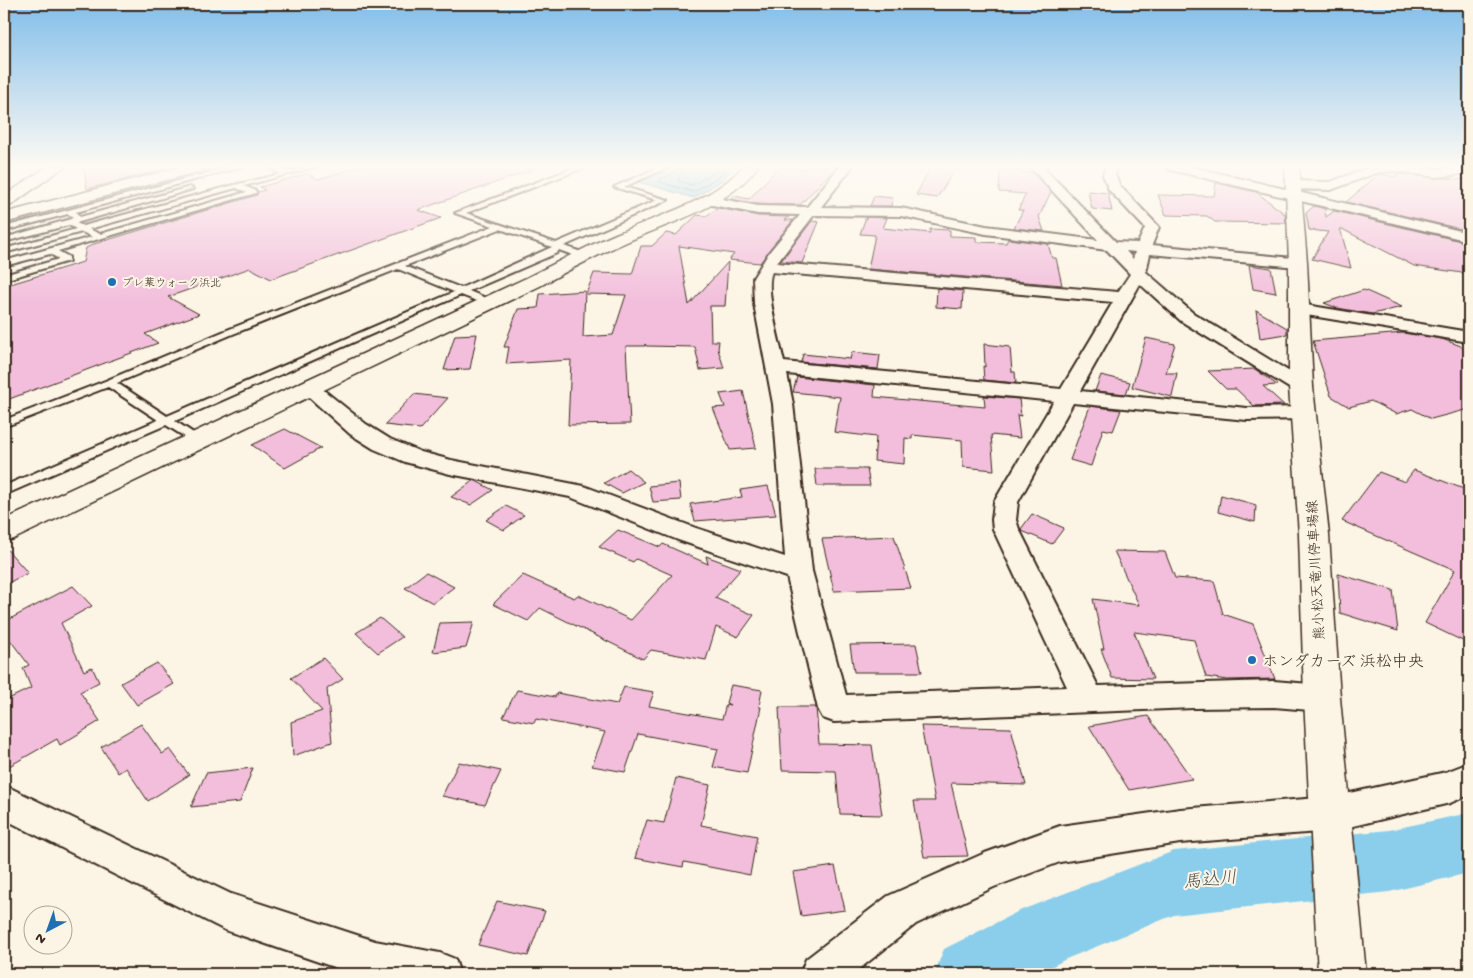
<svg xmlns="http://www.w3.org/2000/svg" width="1473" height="978" font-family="'Gochi Hand','Klee One',sans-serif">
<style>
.water{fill:#8aceec;stroke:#6a8c9a}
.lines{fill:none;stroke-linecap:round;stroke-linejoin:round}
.shore{stroke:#5b6c70;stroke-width:1}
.river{fill:#8aceec;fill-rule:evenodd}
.building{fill:#f2bedb;stroke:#3b2a1e}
.service-casing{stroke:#3b2a1e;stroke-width:4}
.minor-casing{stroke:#3b2a1e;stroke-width:4}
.tertiary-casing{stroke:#3b2a1e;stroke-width:3}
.secondary-casing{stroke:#3b2a1e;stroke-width:3}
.service{fill:#fcf5e5;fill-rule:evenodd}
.minor{fill:#fcf5e5;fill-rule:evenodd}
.tertiary{fill:#fcf5e5;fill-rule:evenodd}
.secondary{fill:#fcf5e5;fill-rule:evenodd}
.poi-dot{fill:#1f6fb2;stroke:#fcf5e5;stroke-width:2}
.labels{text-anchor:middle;stroke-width:4;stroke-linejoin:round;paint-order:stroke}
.far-poi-label{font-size:11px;fill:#3b2a1e;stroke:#fcf5e5;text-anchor:start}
.street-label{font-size:14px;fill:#3b2a1e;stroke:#fcf5e5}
.near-poi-label{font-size:16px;fill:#3b2a1e;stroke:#fcf5e5;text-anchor:start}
.near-water-label{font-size:18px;font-style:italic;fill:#4f5352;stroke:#fcf5e5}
</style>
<rect width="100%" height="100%" fill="#fcf5e5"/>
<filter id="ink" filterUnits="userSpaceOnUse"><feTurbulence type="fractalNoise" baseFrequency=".02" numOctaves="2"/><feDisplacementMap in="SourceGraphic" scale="10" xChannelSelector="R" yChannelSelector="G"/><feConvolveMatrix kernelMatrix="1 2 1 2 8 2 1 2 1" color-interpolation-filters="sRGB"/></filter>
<g filter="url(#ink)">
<path class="water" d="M 678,166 L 734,166 L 724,179 L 694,198 L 639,182 Z"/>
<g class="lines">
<path class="shore" d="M 678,166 L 676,172 L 661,179 L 660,182 L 693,192 L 720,176 L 727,166
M 684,166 L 678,181 L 692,185 L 716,171 L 720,166"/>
<path class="river" d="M 1469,813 L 1469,873 L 1389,892 L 1174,915 L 1066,959 L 1038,974 L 934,974 L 944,949 L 1019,911 L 1174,851 L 1389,830 Z"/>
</g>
<path class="building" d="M 78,166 L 164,166 L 165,169 L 87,189 L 84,169 Z
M 361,166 L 534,166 L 535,169 L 418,210 L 441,218 L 271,279 L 250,268 L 168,297 L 199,314 L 145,334 L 158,343 L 4,401 L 4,286 L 83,262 L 86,248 L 94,244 L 257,195 L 258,192 L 265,190 L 260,187 L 306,174 L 319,179 Z
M 808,166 L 837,166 L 800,205 L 758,204 L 730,199 L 734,196 L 749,199 L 779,167 L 805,170 Z
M 931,166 L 957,166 L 937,198 L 916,195 Z
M 1002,170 L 1033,173 L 1051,192 L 1039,217 L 1044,231 L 1014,228 L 1023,210 L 1018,210 L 1026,194 L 999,192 L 1000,172 L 1002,173 Z
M 1379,174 L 1397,177 L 1396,174 L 1469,180 L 1469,231 L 1346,202 Z
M 1216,183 L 1256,192 L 1285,214 L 1286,223 L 1215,222 L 1207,216 L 1166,215 L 1158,195 L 1214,196 Z
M 1088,191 L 1108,193 L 1112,211 L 1092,209 Z
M 874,196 L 893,198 L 891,206 L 870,206 Z
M 1314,206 L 1325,209 L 1326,217 L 1334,211 L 1469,243 L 1469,274 L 1414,266 L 1340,228 L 1351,268 L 1312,259 L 1328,232 L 1309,230 L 1306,213 Z
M 718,208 L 758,216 L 789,217 L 785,220 L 793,220 L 760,263 L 729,260 L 734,254 L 679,246 L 689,305 L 728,262 L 725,306 L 710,306 L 711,341 L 719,341 L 718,349 L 724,368 L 700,370 L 695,347 L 646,346 L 645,344 L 645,346 L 626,346 L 630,424 L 568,425 L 571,360 L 506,364 L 509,347 L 504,347 L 518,309 L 538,308 L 540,294 L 585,291 L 583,337 L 613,335 L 626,295 L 586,294 L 594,273 L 632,274 L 641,246 L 652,246 L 666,233 L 676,235 L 697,215 L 706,216 Z
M 866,217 L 887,218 L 883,228 L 930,233 L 930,229 L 950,230 L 950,236 L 976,237 L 976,242 L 1006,243 L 1008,239 L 1048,244 L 1052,258 L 1056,258 L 1062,285 L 868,269 L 875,235 L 860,234 Z
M 812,221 L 819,222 L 802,263 L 781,261 Z
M 1249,265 L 1271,268 L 1276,293 L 1253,289 Z
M 937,288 L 963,291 L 962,309 L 936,307 Z
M 1364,290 L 1402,307 L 1372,314 L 1337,308 L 1324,303 Z
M 1256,310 L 1287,328 L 1287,334 L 1260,338 Z
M 1403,333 L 1442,339 L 1469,349 L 1469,409 L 1431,419 L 1412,409 L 1396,414 L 1371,401 L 1349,407 L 1331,396 L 1313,341 Z
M 477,334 L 470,369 L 444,370 L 455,335 Z
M 1146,338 L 1175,344 L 1166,373 L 1177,373 L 1172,397 L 1132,387 Z
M 984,344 L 1010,347 L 1012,372 L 1015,372 L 1016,383 L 984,380 L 983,366 L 985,367 Z
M 852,352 L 880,355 L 878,369 L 801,362 L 803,354 L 850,359 Z
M 1255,369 L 1277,385 L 1263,386 L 1284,405 L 1254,406 L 1236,389 L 1226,389 L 1208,371 Z
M 1101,375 L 1130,382 L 1126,394 L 1095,391 Z
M 797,377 L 875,385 L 874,397 L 985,407 L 984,396 L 1019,399 L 1021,416 L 1017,415 L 1020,438 L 991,435 L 994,470 L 963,467 L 962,440 L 912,435 L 912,439 L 905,438 L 904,464 L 874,461 L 876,437 L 834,432 L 840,397 L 793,392 Z
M 743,391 L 756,448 L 730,450 L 713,408 L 725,407 L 720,394 Z
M 414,394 L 448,398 L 420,429 L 385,425 Z
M 1090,406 L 1121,410 L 1113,431 L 1103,429 L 1091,466 L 1070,460 Z
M 285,429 L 321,448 L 285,468 L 252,445 Z
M 628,469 L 644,482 L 622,493 L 604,483 Z
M 815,469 L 867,469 L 870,486 L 817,486 Z
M 1414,470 L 1469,491 L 1469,644 L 1425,623 L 1455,570 L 1342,521 L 1379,472 L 1405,482 Z
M 474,480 L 493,490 L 471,505 L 451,497 Z
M 679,483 L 681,500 L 653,502 L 649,486 Z
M 768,486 L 776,515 L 695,521 L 690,504 L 742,497 L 740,490 Z
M 1221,495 L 1256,505 L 1255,522 L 1218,512 Z
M 506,506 L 524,515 L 504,530 L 486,520 Z
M 1032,514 L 1064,528 L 1052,544 L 1022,531 L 1021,529 Z
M 618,530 L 660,547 L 663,544 L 708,564 L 706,556 L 741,569 L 715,598 L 754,615 L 738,637 L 716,627 L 706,660 L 651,650 L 643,659 L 540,608 L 528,621 L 493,604 L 523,575 L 574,598 L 578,595 L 631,620 L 672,575 L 636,559 L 633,562 L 599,547 Z
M 894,536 L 911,588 L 834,591 L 822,539 Z
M 4,546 L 28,573 L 4,585 Z
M 1114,551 L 1165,552 L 1175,578 L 1214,581 L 1223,614 L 1253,624 L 1275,679 L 1227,680 L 1206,677 L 1194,640 L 1134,632 L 1153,679 L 1112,678 L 1101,649 L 1104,649 L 1093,599 L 1139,605 Z
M 426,572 L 454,587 L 433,603 L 405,588 Z
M 1338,574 L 1393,590 L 1398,631 L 1340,613 Z
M 73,586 L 92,606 L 61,623 L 84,671 L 92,667 L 99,682 L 80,692 L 100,721 L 60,745 L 57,739 L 4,769 L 4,701 L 31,688 L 23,668 L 29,665 L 4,632 L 4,622 Z
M 380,618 L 402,637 L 378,653 L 356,633 Z
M 474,622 L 466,648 L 433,652 L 440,623 Z
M 916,644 L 922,672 L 854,672 L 850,645 Z
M 323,658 L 343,679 L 327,689 L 332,742 L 293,756 L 291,722 L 322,711 L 291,678 Z
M 157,663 L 174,684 L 137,705 L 121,683 Z
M 731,685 L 762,690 L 759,707 L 761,707 L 747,773 L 713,767 L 718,749 L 638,734 L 625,772 L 592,766 L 605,732 L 536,719 L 534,723 L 503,717 L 517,690 L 555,697 L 557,693 L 617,704 L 624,687 L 654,692 L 649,706 L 722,719 L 726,704 L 730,705 L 726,703 Z
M 779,707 L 816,707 L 819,744 L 872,745 L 882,815 L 840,814 L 836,771 L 782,770 Z
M 1148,716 L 1192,779 L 1129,790 L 1089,726 Z
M 141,724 L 162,754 L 170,749 L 189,775 L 148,801 L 126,768 L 118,773 L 101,747 Z
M 921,726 L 1011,728 L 1026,785 L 951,783 L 968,856 L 924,857 L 914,801 L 935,801 Z
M 459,762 L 501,771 L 485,805 L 442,796 Z
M 253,768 L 240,802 L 191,807 L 206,773 Z
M 676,778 L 710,785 L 701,825 L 757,836 L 750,875 L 684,862 L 683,867 L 635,858 L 647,820 L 664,823 Z
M 835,866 L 845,910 L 801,916 L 793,872 Z
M 497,901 L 545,911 L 528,956 L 478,945 Z"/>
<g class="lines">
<defs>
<path id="service" d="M 234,166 L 245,166 L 76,212 L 80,217 L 190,187 L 193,189 L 76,223 L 83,226 L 234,185 L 281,174 L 266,166 C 274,166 283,172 290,171 C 300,170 308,166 318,166 L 244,186 L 256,191 L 256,193 L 58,251 L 69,257 L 69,261 L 4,280 L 4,275 L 59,259 L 50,254 L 4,266 L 4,261 L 92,237 L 82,232 L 4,253 L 4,249 L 76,229 L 69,225 L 4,242 L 4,238 L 71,219 L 73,217 L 68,214 L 4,231 L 4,227 ZM 236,188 L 247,192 L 100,234 L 89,229 Z
M 579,166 L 589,166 L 466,213 L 556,243 L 657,200 L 614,187 L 662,166 L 671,166 L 624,187 L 668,200 L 564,246 L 587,254 L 587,258 L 581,258 L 559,250 L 557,253 L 469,291 L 493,301 L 493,305 L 487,305 L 461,295 L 175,421 L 201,438 L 203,440 L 201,442 L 193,442 L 166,425 L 4,495 L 4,486 L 158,420 L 108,387 L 4,427 L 4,420 L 105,381 L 227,330 L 493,226 L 455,213 ZM 500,229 L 552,247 L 461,288 L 405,266 ZM 398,269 L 454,292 L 167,416 L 117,383 L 233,334 Z"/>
<path id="minor" d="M 840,166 L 853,166 L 821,207 L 901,208 L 986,226 L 1098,240 L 1029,166 L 1042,166 L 1116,242 L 1138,243 L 1145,228 L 1109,190 L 1103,175 L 1106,166 L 1118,166 L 1115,175 L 1120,186 L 1159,227 L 1152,245 L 1304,259 L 1306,262 L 1304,265 L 1298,267 L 1150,254 L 1146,272 L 1193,313 L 1308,383 L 1311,387 L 1308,391 L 1301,393 L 1294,391 L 1181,321 L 1140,284 L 1080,391 L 1247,408 L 1304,407 L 1311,409 L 1315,413 L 1311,417 L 1304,419 L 1247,420 L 1073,403 L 1018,502 L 1016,520 L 1019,529 L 1098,686 L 1274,681 L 1322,685 L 1333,689 L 1338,698 L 1333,707 L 1322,711 L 1274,707 L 1194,708 L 834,722 L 823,718 L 818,709 L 787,577 L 678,540 L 570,497 L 450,474 L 405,462 L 374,449 L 350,434 L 299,388 L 302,384 L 309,382 L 316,384 L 366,424 L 390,439 L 421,452 L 451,460 L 584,486 L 696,528 L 785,557 L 773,404 L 754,304 L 753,278 L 770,251 L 800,215 L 758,214 L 707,204 L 700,200 L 707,196 L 758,206 L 807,207 ZM 814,215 L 901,216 L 986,234 L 1107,250 L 1130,274 L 1118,292 L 777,263 ZM 1126,251 L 1135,252 L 1133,259 ZM 772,272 L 1113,302 L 1061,389 L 784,362 C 780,343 764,288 772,272 ZM 787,374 L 1054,401 L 994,502 L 992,520 L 993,529 L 1067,687 L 846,695 L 812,571 L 793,404 Z
M 1165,166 L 1188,166 L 1469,233 L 1469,241 L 1171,170 Z
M 1373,166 L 1416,166 L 1437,169 L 1469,166 L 1469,173 L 1437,177 L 1395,171 L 1379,172 L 1331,190 L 1293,189 L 1287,185 L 1293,181 L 1330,182 Z
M 1300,304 L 1469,332 L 1469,342 L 1294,313 L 1291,309 L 1294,305 Z
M 1469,763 L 1469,795 L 1450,803 L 1332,831 L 1180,843 L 1060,862 L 994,887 L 916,924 L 853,974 L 800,974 L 806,959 L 888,896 L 985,853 L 1060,826 L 1180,809 L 1332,797 L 1446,772 Z
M 4,785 L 231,894 L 375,941 L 440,953 L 455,959 L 460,974 L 354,974 L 225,930 L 4,819 Z"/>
<path id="tertiary" d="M 48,166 L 65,166 L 10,206 L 4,208 L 4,196 Z
M 185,166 L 210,166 L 208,169 L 4,223 L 4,213 Z
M 743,166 L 758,166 C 729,207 673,221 629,241 C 599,254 569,270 540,286 L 14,539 L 4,542 L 4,520 L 526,278 C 556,263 585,247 616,234 C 657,216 714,201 743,166 Z"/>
<path id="secondary" d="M 1285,166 L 1299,166 L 1307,262 L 1313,387 L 1329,535 L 1340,698 L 1366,974 L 1318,974 L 1304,698 L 1299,535 L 1289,387 L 1289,262 Z"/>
</defs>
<use href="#service" class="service-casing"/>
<use href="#minor" class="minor-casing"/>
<use href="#tertiary" class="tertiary-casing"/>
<use href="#secondary" class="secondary-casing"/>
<use href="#service" class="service"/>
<use href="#minor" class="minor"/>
<use href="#tertiary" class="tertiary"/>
<use href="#secondary" class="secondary"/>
</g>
</g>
<linearGradient id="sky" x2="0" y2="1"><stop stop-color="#82beea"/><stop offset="0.55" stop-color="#fefaf3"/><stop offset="1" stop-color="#fefaf3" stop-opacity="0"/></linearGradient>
<rect width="1473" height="303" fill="url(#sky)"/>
<g class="poi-dot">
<circle cx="112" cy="282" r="5"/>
<circle cx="1252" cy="660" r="5"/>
</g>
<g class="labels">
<g class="far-poi-label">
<text x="122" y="286">プレ葉ウォーク浜北</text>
</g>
<g class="street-label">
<text transform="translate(1315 570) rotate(-93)" y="5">熊小松天竜川停車場線</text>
</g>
<g class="near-poi-label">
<text x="1262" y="666">ホンダカーズ 浜松中央</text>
</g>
<g class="near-water-label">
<text transform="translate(1210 879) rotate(-6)" y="6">馬込川</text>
</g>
</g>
<rect width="1473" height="978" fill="none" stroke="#fcf5e5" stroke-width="20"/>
<rect x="10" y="10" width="1453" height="958" fill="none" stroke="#3b2a1e" stroke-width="2" filter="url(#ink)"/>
<g transform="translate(48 930) rotate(221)"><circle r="24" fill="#fcf5e5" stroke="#afa495"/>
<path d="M0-4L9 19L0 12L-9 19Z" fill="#1f6fb2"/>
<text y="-8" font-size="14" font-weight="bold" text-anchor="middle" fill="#3b2a1e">N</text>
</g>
</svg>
